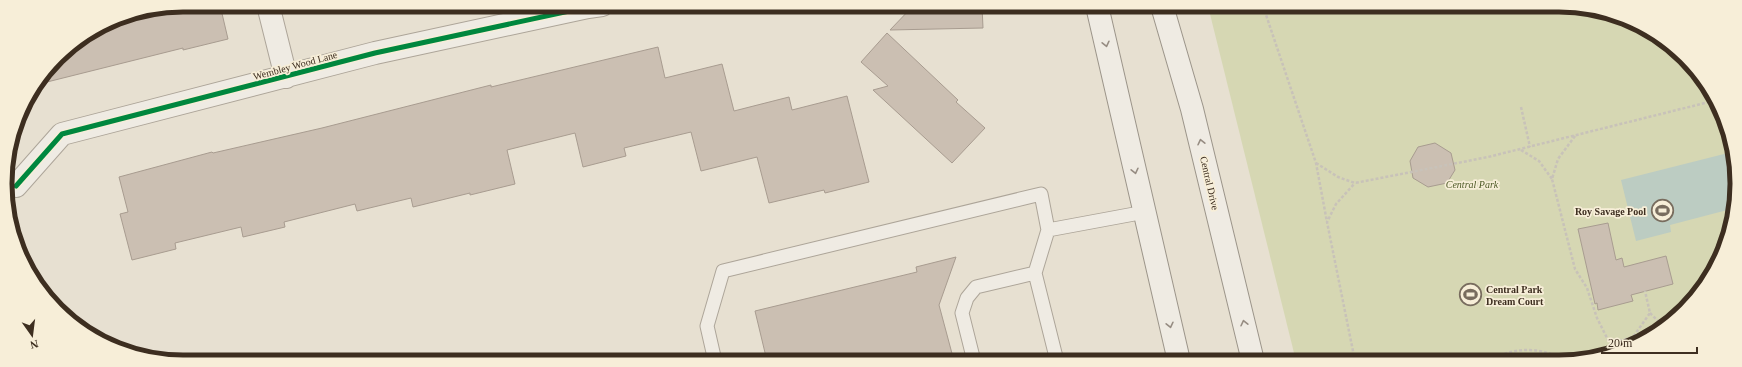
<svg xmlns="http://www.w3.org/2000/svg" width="1742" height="367" font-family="'Times New Roman',serif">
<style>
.green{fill:#d6d7b3}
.water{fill:#bcccc2}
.building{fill:#cbbfb2;stroke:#a89c90}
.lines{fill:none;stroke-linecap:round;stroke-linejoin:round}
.service-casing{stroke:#ada599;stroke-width:15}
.minor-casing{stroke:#ada599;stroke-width:24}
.secondary-casing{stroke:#9c958a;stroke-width:24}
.path{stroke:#c8c2b9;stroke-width:2.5;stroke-dasharray:3 2;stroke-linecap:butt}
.service{stroke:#efebe3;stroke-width:13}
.minor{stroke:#efebe3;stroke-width:22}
.secondary{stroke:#efebe3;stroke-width:22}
.cycleway-casing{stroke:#f7eed8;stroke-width:8}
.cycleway{stroke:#00873e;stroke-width:5}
.oneway{stroke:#968c82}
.labels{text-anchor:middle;stroke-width:3.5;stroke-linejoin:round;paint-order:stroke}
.street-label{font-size:10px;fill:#3d2e20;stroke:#f7eed8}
.park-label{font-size:10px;font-style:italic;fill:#4d5a26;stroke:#f7eed8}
.poi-label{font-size:10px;font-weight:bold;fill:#3d2e20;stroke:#f7eed8;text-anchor:end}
.rim{fill:none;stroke:#3d2e20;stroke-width:5}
</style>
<rect width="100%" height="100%" fill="#e7e0d1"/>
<path class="green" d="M 1208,6 L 1582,7 L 1648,29 L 1700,75 L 1731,137 L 1735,207 L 1719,262 L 1685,310 L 1627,348 L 1570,362 L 1296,361 Z"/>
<path class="water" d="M 1732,152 L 1735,208 L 1670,225 L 1671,232 L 1636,241 L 1621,180 Z"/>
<path class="building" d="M 184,5 L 220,5 L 228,39 L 183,50 L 183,48 L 39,84 L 57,57 L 115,18 Z
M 913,6 L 982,6 L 983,28 L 890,30 Z
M 887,33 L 958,100 L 956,102 L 985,128 L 952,163 L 873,90 L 888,86 L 861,62 Z
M 658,47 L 665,78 L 722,64 L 734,111 L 789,97 L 792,110 L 847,96 L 869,182 L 825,193 L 824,190 L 769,203 L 757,157 L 701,171 L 691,132 L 624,148 L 626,156 L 583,167 L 575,133 L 507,150 L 515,184 L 470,195 L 470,193 L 413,207 L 411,198 L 357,211 L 355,204 L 284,222 L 285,227 L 243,237 L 241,227 L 175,243 L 176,249 L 132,260 L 120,214 L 128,212 L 119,177 L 212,152 L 213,153 L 322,128 L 491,85 L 491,87 Z
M 1435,143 L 1451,153 L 1455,170 L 1447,183 L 1428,187 L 1413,178 L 1410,161 L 1418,147 Z
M 1608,223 L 1616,260 L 1622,258 L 1624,267 L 1666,256 L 1673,284 L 1631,295 L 1633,301 L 1598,310 L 1597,303 L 1595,304 L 1578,229 Z
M 956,257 L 939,305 L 954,361 L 767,361 L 755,311 L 917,272 L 916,267 Z"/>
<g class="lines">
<defs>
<path id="service" d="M 715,361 L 707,326 L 723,271 L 1041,194 L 1048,230
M 974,361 L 962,313 L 967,298 L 976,287 L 1035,273
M 1057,361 L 1035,273 L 1048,230 L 1145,212"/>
<path id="minor" d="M 268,5 L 286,77
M 16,186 L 62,134 L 375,53 L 588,7 L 602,5"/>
<path id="secondary" d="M 1097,6 L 1179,361
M 1162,6 L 1192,109 L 1253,361"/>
</defs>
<use href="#service" class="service-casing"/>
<use href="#minor" class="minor-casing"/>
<use href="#secondary" class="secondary-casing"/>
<path class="path" d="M 1263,6 L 1316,163 L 1327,222
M 1521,107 L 1530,147
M 1575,136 L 1558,159 L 1552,179 L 1575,269 L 1587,288 L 1597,318 L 1610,344 L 1609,352
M 1521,150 L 1539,161 L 1552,179
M 1316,163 L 1338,177 L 1355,183 L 1488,157 L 1713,101
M 1650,313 L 1662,325
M 1633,337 L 1639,340
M 1610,344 L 1633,337 L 1650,313 L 1645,291
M 1355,361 L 1327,222 L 1336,204 L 1355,183
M 1492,362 C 1506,346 1549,346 1563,362"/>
<use href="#service" class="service"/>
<use href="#minor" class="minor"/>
<use href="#secondary" class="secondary"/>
<defs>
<path id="cycleway" d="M 16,186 L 62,134 L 375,53 L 588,7 L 602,5"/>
</defs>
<use href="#cycleway" class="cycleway-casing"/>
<use href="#cycleway" class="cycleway"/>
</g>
<defs><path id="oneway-chevron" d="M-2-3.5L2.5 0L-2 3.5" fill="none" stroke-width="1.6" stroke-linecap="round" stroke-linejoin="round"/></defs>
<g class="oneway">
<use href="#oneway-chevron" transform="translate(1106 44) rotate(77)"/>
<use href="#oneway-chevron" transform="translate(1201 142) rotate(-103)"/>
<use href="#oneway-chevron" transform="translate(1135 171) rotate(77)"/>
<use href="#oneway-chevron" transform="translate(1244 323) rotate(-103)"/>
<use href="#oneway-chevron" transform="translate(1170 325) rotate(77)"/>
</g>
<defs>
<symbol id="stadium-ring" viewBox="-11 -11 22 22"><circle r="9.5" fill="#f7eed8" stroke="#786c5e" stroke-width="1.5"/><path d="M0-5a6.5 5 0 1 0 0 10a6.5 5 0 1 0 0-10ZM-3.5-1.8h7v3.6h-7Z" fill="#786c5e"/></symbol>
</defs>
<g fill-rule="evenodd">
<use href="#stadium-ring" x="1650" y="198" width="25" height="25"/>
<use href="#stadium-ring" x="1458" y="282" width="25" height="25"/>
</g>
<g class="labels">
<g class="street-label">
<text transform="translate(295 65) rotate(-15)" y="4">Wembley Wood Lane</text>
<text transform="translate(1210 183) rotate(77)" y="4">Central Drive</text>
</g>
<g class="park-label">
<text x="1472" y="188">Central Park</text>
</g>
<g class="poi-label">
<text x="1646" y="215">Roy Savage Pool</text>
<text x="1486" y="293" text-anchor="start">Central Park<tspan x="1486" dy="12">Dream Court</tspan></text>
</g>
</g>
<path d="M0 0H1742V367H0ZM183 12H1559A171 171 0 0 1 1730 183V184A171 171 0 0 1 1559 355H183A171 171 0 0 1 12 184V183A171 171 0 0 1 183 12Z" fill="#f7eed8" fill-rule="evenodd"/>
<path class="rim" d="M183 12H1559A171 171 0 0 1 1730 183V184A171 171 0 0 1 1559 355H183A171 171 0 0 1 12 184V183A171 171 0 0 1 183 12Z"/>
<g transform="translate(32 335) rotate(166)" stroke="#f7eed8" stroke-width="3" paint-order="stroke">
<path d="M0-3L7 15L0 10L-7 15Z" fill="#3d2e20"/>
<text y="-6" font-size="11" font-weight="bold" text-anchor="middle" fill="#3d2e20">N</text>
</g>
<path d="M1602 347v6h95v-6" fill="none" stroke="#3d2e20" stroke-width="2"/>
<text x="1608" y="347" font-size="12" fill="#3d2e20" stroke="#f7eed8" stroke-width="3" paint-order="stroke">20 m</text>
</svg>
